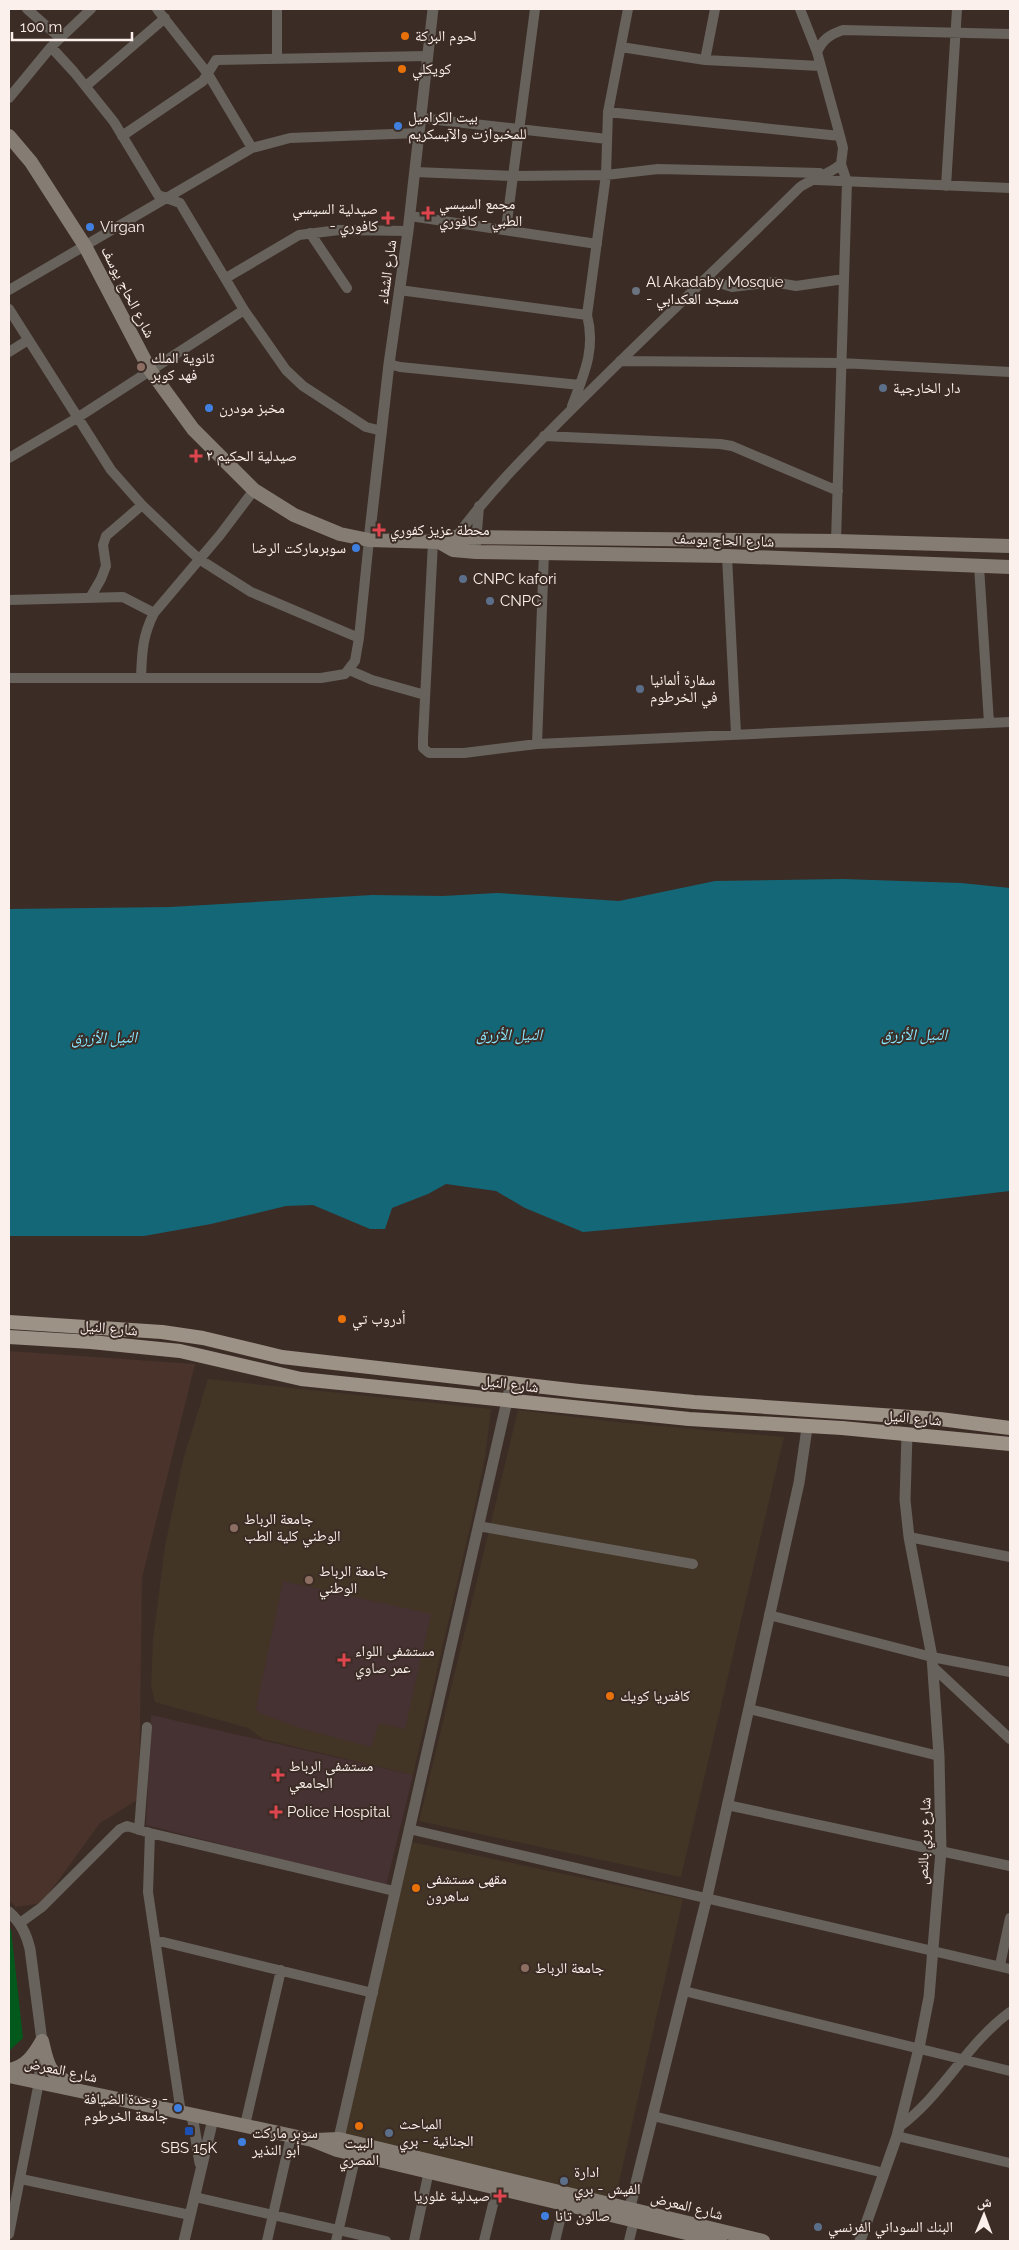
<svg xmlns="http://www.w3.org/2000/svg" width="1019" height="2250" font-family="Raleway,'Noto Naskh Arabic',sans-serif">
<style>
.built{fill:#49332b}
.education{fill:#423526}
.medical{fill:#463133}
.green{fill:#02591b}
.water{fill:#146777}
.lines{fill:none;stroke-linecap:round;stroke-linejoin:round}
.minor{stroke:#67625c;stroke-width:10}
.tertiary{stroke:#67625c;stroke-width:11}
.secondary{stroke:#857d73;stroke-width:14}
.primary{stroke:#9d9286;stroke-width:14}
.food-dot{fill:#e8710a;stroke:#3c2c26;stroke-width:2}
.shop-dot{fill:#3f7fe0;stroke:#3c2c26;stroke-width:2}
.health-dot{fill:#e0444e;stroke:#3c2c26;stroke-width:2}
.worship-dot{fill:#6b7280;stroke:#3c2c26;stroke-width:2}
.education-dot{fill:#8d6e63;stroke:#3c2c26;stroke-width:2}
.service-dot{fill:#5c6f8a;stroke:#3c2c26;stroke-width:2}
.transit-dot{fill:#1a4fb4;stroke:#3c2c26;stroke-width:2}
.labels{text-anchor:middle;stroke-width:4;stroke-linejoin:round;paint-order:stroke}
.poi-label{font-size:15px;fill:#fbf0ec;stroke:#3c2c26;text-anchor:start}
.street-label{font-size:15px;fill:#fbf0ec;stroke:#3c2c26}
.water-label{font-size:16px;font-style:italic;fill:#87e7fe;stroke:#3c2c26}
</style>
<rect width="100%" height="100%" fill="#3c2c26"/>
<path class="built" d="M 9,1351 L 195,1364 L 142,1578 L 139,1799 L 100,1823 L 42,1903 L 16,1907 L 9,1900 Z"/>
<path class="education" d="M 208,1379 L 491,1409 L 485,1457 L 476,1501 L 413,1775 L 263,1739 L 248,1728 L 155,1702 L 151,1686 L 153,1639 L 165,1546 L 183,1460 Z
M 518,1410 L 616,1422 L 784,1437 L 681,1877 L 419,1821 Z
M 412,1842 L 683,1899 L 615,2200 L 344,2137 Z"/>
<path class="medical" d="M 283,1581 L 431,1614 L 405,1729 L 379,1723 L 371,1747 L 303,1729 L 259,1713 L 256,1709 Z
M 151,1715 L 413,1775 L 386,1886 L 146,1825 Z"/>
<path class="green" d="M 9,1928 L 11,1929 L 23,2038 L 9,2051 Z"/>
<path class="water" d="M 843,879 L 961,883 L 1010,888 L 1010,1191 L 906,1203 L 583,1232 L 525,1208 L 496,1191 L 446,1184 L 428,1194 L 392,1208 L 385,1229 L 370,1229 L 313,1205 L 286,1206 L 211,1224 L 144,1236 L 9,1236 L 9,909 L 170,907 L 372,895 L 443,896 L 497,893 L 619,901 L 715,881 Z"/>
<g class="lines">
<path class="minor" d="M 27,9 L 60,38
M 157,9 L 208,74 L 252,148
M 51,47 L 74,72 L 114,122 L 158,195 L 180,203 L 244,310 L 286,370 L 303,386 L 366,427 L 382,431
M 621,47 L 705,60 L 820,66
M 817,52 C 823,39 829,35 843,30 L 1010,34
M 277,59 L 277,9
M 705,60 L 715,9
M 86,86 L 165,18
M 9,98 L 51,47 L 91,9
M 608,112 L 840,136
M 420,118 L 607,139
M 122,136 L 203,81 L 216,60 L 428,56
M 415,172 L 513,176 L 606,175 L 658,169 L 820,173
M 816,180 L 1010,188
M 946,186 L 957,9
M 410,216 L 597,244
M 506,229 L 535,9
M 310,233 L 347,288
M 226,278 L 299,235 L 339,230 L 408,231
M 707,279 L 732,287 L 773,282 L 796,286 L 844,279
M 9,290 L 252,148 L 290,138 L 419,133
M 399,290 L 587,315
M 9,309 L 111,470 L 142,505 L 187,548 L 199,559 L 251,592 L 359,638
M 9,352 L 28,340
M 620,361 L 841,363 L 1010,372
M 389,364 L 400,367 L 580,385
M 572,406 C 584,374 596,349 587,315 L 606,175 L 608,112 L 628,9
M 544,436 L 720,444 L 732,446 L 838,491
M 9,458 L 77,418 L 244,310
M 455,541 L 456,537 C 493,487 536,445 580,401 C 652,329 727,259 800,187 C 813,178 829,175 841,164 L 843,148 L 840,136 L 817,52 L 800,9
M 836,541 L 847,182 L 841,164
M 433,542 L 423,738 L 423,748 L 429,753 L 464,753 L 537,744 L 1010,722
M 476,544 L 479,506
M 727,556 L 736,734
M 979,566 L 989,723
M 90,598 L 101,579 L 106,566 L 103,545 L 106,536 L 142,505
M 9,600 L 123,597 L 154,613 L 220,535 L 254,490
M 349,670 L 372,680 L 425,695
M 9,678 L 321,678 L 345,674 L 355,661 L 359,638 L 369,540
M 141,678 C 142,653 142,637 154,613
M 537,744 L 544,552
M 478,1526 L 693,1564
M 909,1537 L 1010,1557
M 769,1615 L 932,1657 L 1010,1672
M 933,1667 L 1010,1739
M 749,1709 L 939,1756
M 727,1805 L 1010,1866
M 409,1829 L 1010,1969
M 139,1830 L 147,1727
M 150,1833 L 394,1891
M 20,1923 L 42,1907 L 120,1829 L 127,1826 L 150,1833 L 148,1892 L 181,2113
M 155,1940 L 373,1993
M 1000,1965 L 1010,1918
M 684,1991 L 1010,2071
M 653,2116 L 884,2173
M 245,2125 L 281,1970
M 899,2127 C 942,2096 967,2043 1010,2012
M 897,2136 L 1010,2163
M 21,2179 L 190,2215
M 195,2197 L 386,2241
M 9,2234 L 39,2082
M 267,2241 L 291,2136
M 336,2241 L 357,2150
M 414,2241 L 430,2166
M 484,2241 L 497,2188
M 555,2241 L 564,2204
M 629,2241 L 635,2216"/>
<path class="tertiary" d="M 369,540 L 389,364 L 408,231 L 433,9
M 9,1912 C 21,1923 26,1933 30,1949 L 42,2041 L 39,2082
M 192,2115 L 200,2163
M 337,2147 L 511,1383
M 628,2215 L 707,1897 L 799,1483 L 807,1428
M 184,2241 L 213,2119
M 860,2241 L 897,2136 L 919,2048 L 929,1997 L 941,1851 L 939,1756 L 932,1657 L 909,1537 L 905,1500 L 907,1434"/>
<path class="secondary" d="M 9,136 L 31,162 L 85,246 L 150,370 L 193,429 L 254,490 L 294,515 L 340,534 L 369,540 L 439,542 L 456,537 L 836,541 L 1010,546
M 439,542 L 453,550 L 476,552 L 727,556 L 1010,567
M 42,2041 C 48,2066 48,2073 72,2084
M 9,2070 C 26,2067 34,2055 42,2041
M 9,2076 L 312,2140 L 337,2150 L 720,2241
M 316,2140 L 339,2139 L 763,2241"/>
<path class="primary" d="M 9,1322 L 162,1332 L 203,1338 L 282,1357 L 579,1391 L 694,1402 L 940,1419 L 1010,1428
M 9,1337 L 91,1342 L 180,1351 L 301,1379 L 689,1419 L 842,1428 L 1010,1444"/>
</g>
<g class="food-dot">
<circle cx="405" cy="36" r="5"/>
<circle cx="402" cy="69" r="5"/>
<circle cx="342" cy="1319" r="5"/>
<circle cx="610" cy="1696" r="5"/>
<circle cx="416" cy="1888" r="5"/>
<circle cx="359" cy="2126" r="5"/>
</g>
<g class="shop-dot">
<circle cx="398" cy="126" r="5"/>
<circle cx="90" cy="227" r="5"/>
<circle cx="209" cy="408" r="5"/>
<circle cx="356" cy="548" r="5"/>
<circle cx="178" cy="2108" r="5"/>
<circle cx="242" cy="2142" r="5"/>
<circle cx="545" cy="2216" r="5"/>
</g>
<g class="health-dot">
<path d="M425.5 205.5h5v5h5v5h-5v5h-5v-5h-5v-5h5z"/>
<path d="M385.5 210.5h5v5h5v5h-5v5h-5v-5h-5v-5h5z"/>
<path d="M193.5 448.5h5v5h5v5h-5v5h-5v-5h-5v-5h5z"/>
<path d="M376.5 522.5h5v5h5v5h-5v5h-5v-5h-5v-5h5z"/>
<path d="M341.5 1652.5h5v5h5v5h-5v5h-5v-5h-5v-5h5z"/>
<path d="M275.5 1767.5h5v5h5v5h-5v5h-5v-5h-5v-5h5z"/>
<path d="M273.5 1804.5h5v5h5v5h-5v5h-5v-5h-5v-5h5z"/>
<path d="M497.5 2188.5h5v5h5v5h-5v5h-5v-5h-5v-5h5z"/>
</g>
<circle class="worship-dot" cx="636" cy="291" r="5"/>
<g class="education-dot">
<circle cx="141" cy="367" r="5"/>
<circle cx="234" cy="1528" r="5"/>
<circle cx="309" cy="1580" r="5"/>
<circle cx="525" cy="1968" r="5"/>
</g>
<g class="service-dot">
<circle cx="883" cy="388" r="5"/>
<circle cx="463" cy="579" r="5"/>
<circle cx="490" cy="601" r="5"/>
<circle cx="640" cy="689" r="5"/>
<circle cx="389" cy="2133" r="5"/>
<circle cx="564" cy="2181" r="5"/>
<circle cx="818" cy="2227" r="5"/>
</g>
<rect class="transit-dot" x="184" y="2126" width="10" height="10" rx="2.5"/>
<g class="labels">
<g class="poi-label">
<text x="415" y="41">لحوم البركة</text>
<text x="412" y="74">كويكلي</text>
<text x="408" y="122">بيت الكراميل<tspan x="408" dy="17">للمخبوازت والآيسكريم</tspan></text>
<text x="439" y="209">مجمع السيسي<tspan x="439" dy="17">الطبي - كافوري</tspan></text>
<text x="378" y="214" text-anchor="end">صيدلية السيسي<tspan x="378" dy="17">- كافوري</tspan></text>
<text x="100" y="232">Virgan</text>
<text x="646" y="287">Al Akadaby Mosque<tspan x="646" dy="17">- مسجد العكدابي</tspan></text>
<text x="151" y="363">ثانوية الملك<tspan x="151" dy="17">فهد كوبر</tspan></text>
<text x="893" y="393">دار الخارجية</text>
<text x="219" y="413">مخبز مودرن</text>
<text x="206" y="461">صيدلية الحكيم ٢</text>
<text x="390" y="535">محطة عزيز كفوري</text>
<text x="346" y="553" text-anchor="end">سوبرماركت الرضا</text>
<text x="473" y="584">CNPC kafori</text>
<text x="500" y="606">CNPC</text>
<text x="650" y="685">سفارة ألمانيا<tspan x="650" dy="17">في الخرطوم</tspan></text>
<text x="352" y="1324">أدروب تي</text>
<text x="244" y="1524">جامعة الرباط<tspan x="244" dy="17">الوطني كلية الطب</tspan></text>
<text x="319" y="1576">جامعة الرباط<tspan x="319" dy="17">الوطني</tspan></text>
<text x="355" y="1656">مستشفى اللواء<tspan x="355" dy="17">عمر صاوي</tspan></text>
<text x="620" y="1701">كافتريا كويك</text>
<text x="289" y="1771">مستشفى الرباط<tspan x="289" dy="17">الجامعي</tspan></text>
<text x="287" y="1817">Police Hospital</text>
<text x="426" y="1884">مقهى مستشفى<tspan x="426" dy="17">ساهرون</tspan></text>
<text x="535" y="1973">جامعة الرباط</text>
<text x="168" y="2104" text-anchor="end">وحدة الضيافة -<tspan x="168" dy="17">جامعة الخرطوم</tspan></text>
<text x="399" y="2129">المباحث<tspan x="399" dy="17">الجنائية - بري</tspan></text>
<text x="252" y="2138">سوبر ماركت<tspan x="252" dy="17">أبو النذير</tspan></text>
<text x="359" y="2148" text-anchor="middle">البيت<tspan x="359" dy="17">المصري</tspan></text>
<text x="189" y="2153" text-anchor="middle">SBS 15K</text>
<text x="574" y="2177">ادارة<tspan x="574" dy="17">الفيش - بري</tspan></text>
<text x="490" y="2201" text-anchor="end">صيدلية غلوريا</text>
<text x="555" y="2221">صالون تانا</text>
<text x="828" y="2232">البنك السوداني الفرنسي</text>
</g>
<g class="street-label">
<text transform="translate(387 272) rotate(-82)" y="5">شارع الشفاء</text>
<text transform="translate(128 292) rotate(63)" y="5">شارع الحاج يوسف</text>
<text transform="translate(724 540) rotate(2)" y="5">شارع الحاج يوسف</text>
<text transform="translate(109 1328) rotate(5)" y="5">شارع النيل</text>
<text transform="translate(510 1384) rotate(7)" y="5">شارع النيل</text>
<text transform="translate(913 1418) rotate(5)" y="5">شارع النيل</text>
<text transform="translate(924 1841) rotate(-88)" y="5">شارع بري بالنص</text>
<text transform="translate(61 2070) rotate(12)" y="5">شارع المعرض</text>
<text transform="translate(687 2206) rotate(14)" y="5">شارع المعرض</text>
</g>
<g class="water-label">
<text x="509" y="1040">النيل الأزرق</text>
<text x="914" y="1040">النيل الأزرق</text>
<text transform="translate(104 1037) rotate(-1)" y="6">النيل الأزرق</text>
</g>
</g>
<rect width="1019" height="2250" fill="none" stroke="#fbf0ec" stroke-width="20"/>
<g transform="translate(984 2215) rotate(1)" stroke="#3c2c26" stroke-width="4" paint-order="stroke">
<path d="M0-4L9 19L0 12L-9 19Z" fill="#fbf0ec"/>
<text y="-8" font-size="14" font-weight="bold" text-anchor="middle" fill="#fbf0ec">ش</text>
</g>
<path d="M12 32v8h120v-8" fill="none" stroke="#fbf0ec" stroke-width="2.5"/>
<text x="20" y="32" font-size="15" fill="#fbf0ec" stroke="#3c2c26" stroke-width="4" paint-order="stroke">100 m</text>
</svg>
